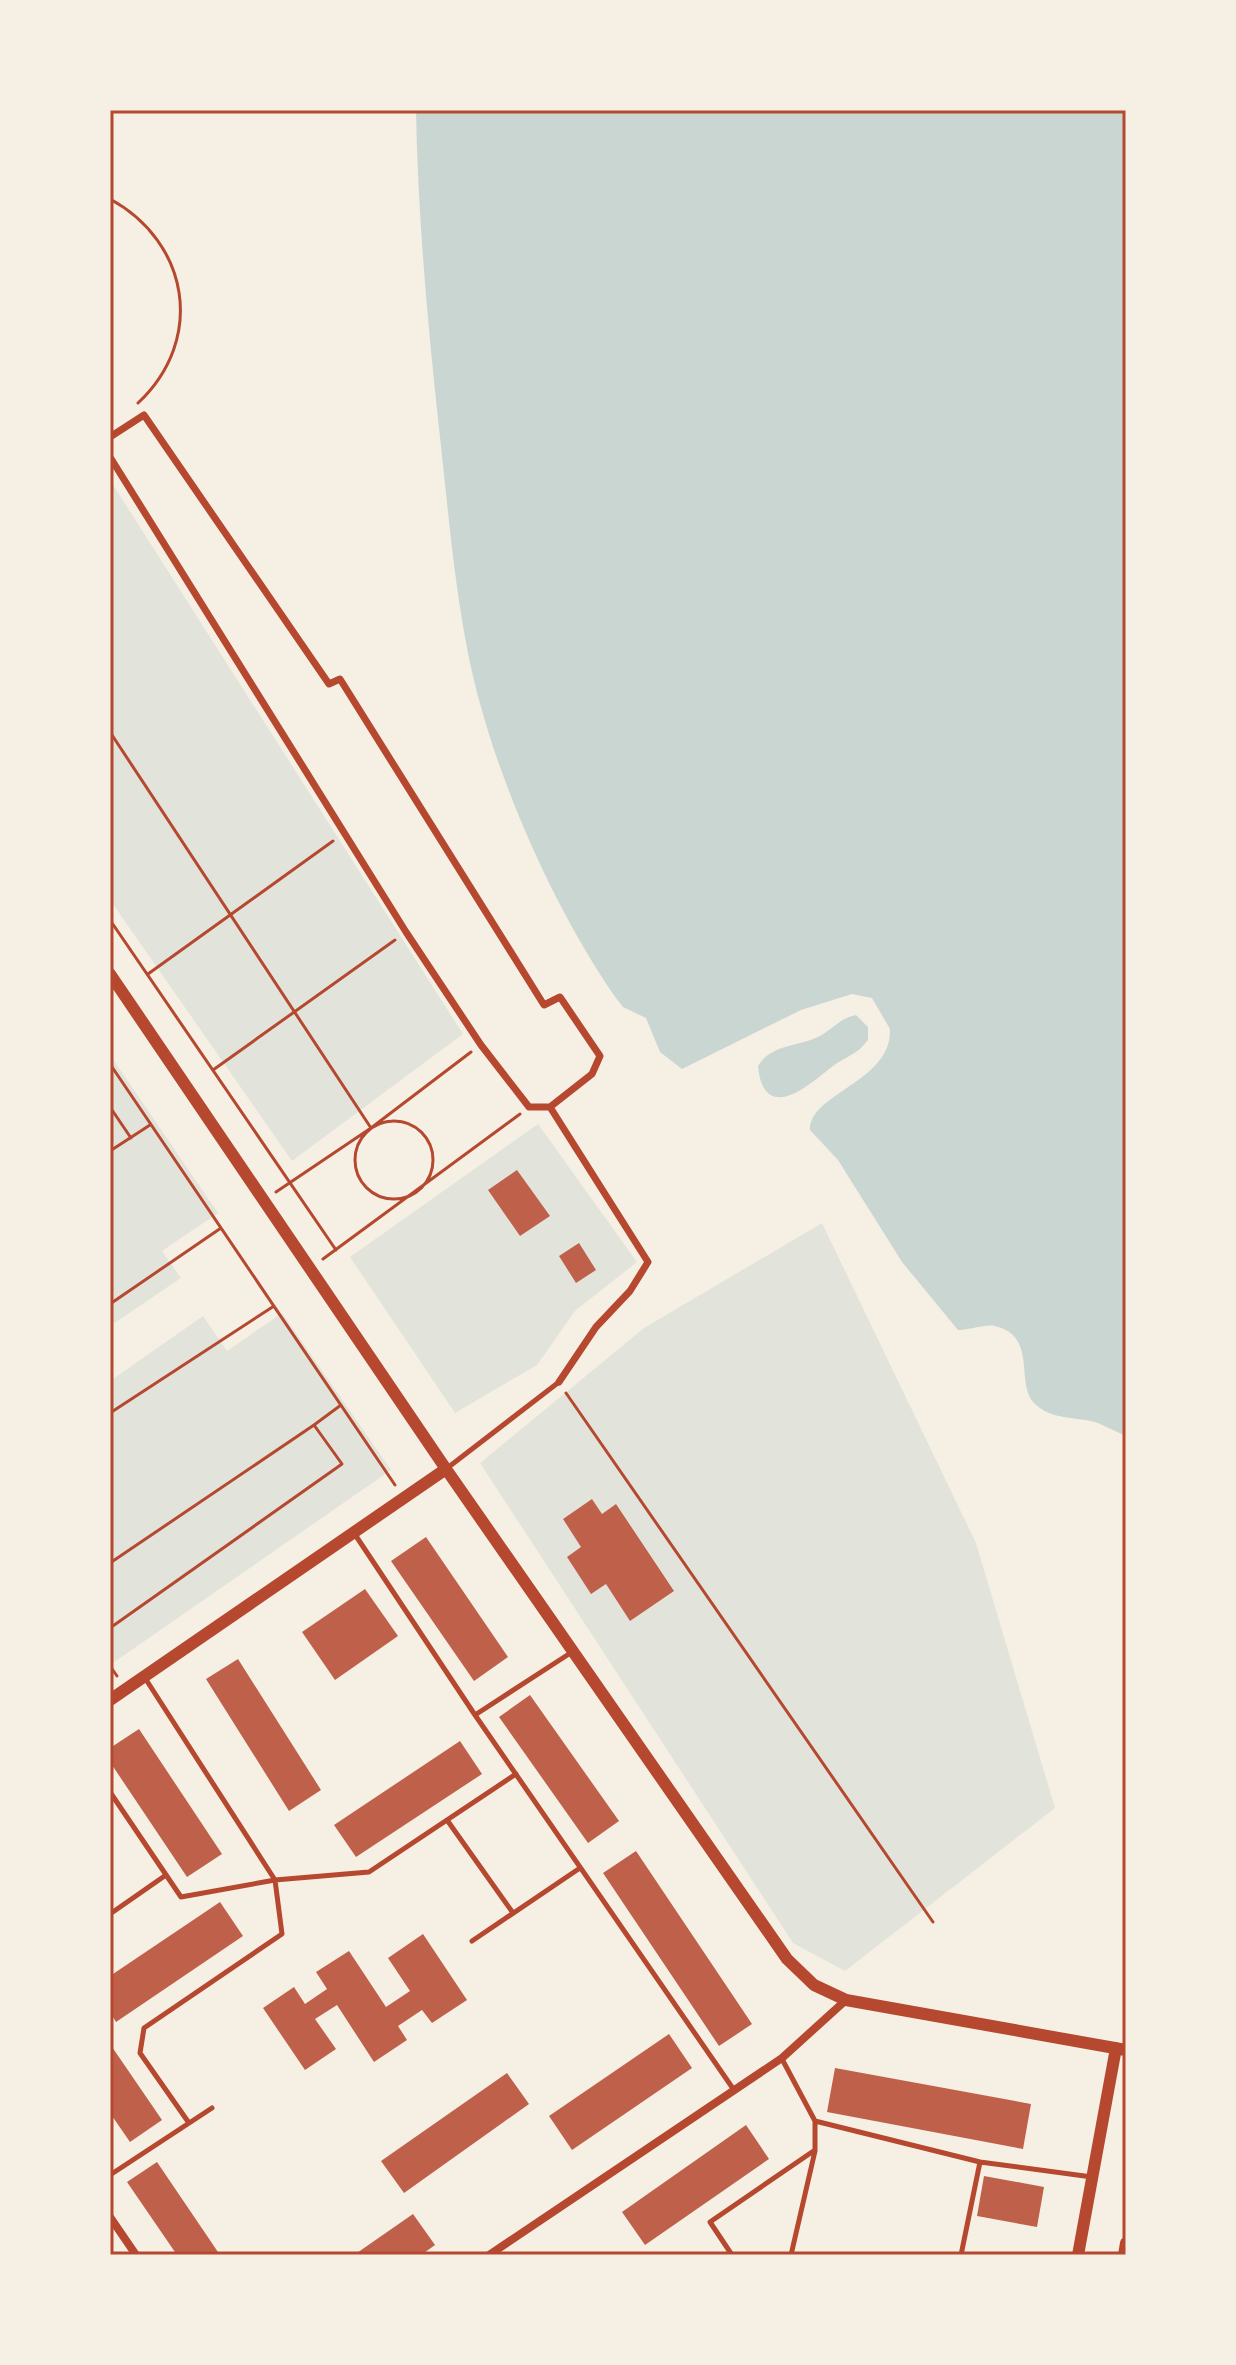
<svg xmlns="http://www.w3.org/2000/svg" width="1236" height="2365" font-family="Commissioner,sans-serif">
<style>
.green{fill:#e2e4dc}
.water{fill:#c9d6d2}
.building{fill:#bf614a}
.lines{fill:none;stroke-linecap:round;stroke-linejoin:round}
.path{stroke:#b5482f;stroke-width:3}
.service{stroke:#b5482f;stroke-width:5}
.pedestrian{stroke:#b5482f;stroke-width:7}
.minor{stroke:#b5482f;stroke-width:8}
.tertiary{stroke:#b5482f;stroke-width:12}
.neatline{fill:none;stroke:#b5482f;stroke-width:3}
</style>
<rect width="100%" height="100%" fill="#f6efe4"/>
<path class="green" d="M 110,480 L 463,1034 L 292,1161 L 110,900 Z
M 110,1055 L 218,1213 L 162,1251 L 181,1278 L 110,1326 Z
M 538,1124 L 637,1262 L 575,1311 L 537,1365 L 455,1413 L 350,1257 Z
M 822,1223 L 976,1543 L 1055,1808 L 845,1971 L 793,1943 L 480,1463 L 644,1328 Z
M 282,1313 L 391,1470 L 110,1665 L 110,1381 L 203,1316 L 227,1351 Z"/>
<path class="water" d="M 416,110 L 1126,110 L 1126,1436 C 1117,1432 1107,1427 1098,1423 C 1076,1416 1052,1421 1034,1403 C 1015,1383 1038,1336 995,1326 C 985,1324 970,1330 958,1330 L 902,1262 L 838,1160 L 810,1130 C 809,1093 892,1082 890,1029 L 872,998 L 852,994 L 801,1010 L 682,1069 L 660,1052 L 646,1018 L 623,1007 L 616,998 C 551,905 490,765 468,653 C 454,582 448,509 440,437 C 428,328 418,219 416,110 Z
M 856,1015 L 868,1027 L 868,1040 L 860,1049 C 851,1056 841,1060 833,1066 C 811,1083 764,1127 758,1066 C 772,1044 796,1047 818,1037 C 832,1030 840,1018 856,1015 Z"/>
<path class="building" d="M 517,1170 L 550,1216 L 520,1236 L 488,1190 Z
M 579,1243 L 596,1270 L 576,1283 L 559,1256 Z
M 592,1499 L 602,1514 L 616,1504 L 674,1591 L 630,1621 L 606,1584 L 591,1594 L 567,1557 L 581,1547 L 563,1519 Z
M 426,1537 L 508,1657 L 474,1681 L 391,1561 Z
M 365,1589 L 398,1636 L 335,1680 L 302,1632 Z
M 238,1659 L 321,1790 L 289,1811 L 206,1679 Z
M 530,1695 L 619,1821 L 588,1843 L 499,1717 Z
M 139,1729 L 222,1854 L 187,1877 L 110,1762 L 110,1748 Z
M 460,1741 L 482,1774 L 356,1857 L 334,1825 Z
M 636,1851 L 752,2024 L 719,2046 L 603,1873 Z
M 220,1902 L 243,1936 L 116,2022 L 110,2012 L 110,1976 Z
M 423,1934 L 467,2000 L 432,2023 L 422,2010 L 398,2026 L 407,2040 L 374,2062 L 337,2005 L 315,2019 L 336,2049 L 305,2070 L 263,2008 L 294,1987 L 305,2004 L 327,1989 L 316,1972 L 349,1951 L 386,2007 L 410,1991 L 388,1958 Z
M 669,2034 L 692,2068 L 572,2150 L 549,2116 Z
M 110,2044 L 162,2120 L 130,2142 L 110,2113 Z
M 835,2068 L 1031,2104 L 1023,2149 L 827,2112 Z
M 507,2073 L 529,2104 L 404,2193 L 381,2161 Z
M 746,2125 L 769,2159 L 645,2245 L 622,2212 Z
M 157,2162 L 220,2255 L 177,2255 L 127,2182 Z
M 984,2176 L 1044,2187 L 1037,2227 L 977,2216 Z
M 413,2214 L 435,2245 L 421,2255 L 354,2255 Z"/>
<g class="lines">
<path class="path" d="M 110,199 C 189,242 206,339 138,403
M 110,732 L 371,1128
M 110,920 L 336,1250
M 148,974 L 333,841
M 110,1064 L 395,1485
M 213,1070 L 395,940
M 110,1107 L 131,1138
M355 1160a39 39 0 1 1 78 0a39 39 0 1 1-78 0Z
M 110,1151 L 150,1125
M 276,1192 L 371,1128 L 471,1052
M 323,1259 L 520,1114
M 110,1304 L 221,1228
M 566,1393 L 933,1922
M 110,1413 L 274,1306
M 110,1563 L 314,1425
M 110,1628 L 342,1464 L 314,1425 L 341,1405
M 110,1666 L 117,1676"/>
<path class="service" d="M 446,1469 L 559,1382
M 354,1533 L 475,1715
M 572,1652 L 475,1715 L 734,2090
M 145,1678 L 275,1880 L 369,1872 L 516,1774
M 110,1792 L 181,1897 L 275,1880 L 282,1934 L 144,2028 L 140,2053 L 189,2123
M 447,1820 L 513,1913
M 110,1914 L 166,1875
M 472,1941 L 580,1868
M 815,2121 L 980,2162 L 1092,2177
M 110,2175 L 212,2108
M 732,2255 L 710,2222 L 815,2150 L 815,2121 L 782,2059
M 791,2255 L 815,2151
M 961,2255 L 980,2162"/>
<path class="pedestrian" d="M 110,437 L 144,415 L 329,684 L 340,679 L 544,1005 L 560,997 L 600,1056 L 592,1074 L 550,1107 L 529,1107 L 481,1045 L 406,932 L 110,457
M 550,1107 L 648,1262 L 630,1291 L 596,1327 L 559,1382"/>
<path class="minor" d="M 110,2217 L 136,2255
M 489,2255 L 782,2058 L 846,2000"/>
<path class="tertiary" d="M 110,974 L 446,1469 L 787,1959 L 814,1985 L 846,2000 L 1126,2050
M 110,1700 L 446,1469
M 1078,2255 L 1116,2048
M 1124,2255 L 1126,2243"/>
</g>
<rect width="1236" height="2365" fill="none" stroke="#f6efe4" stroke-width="224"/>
<rect x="112" y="112" width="1012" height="2141" class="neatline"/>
</svg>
